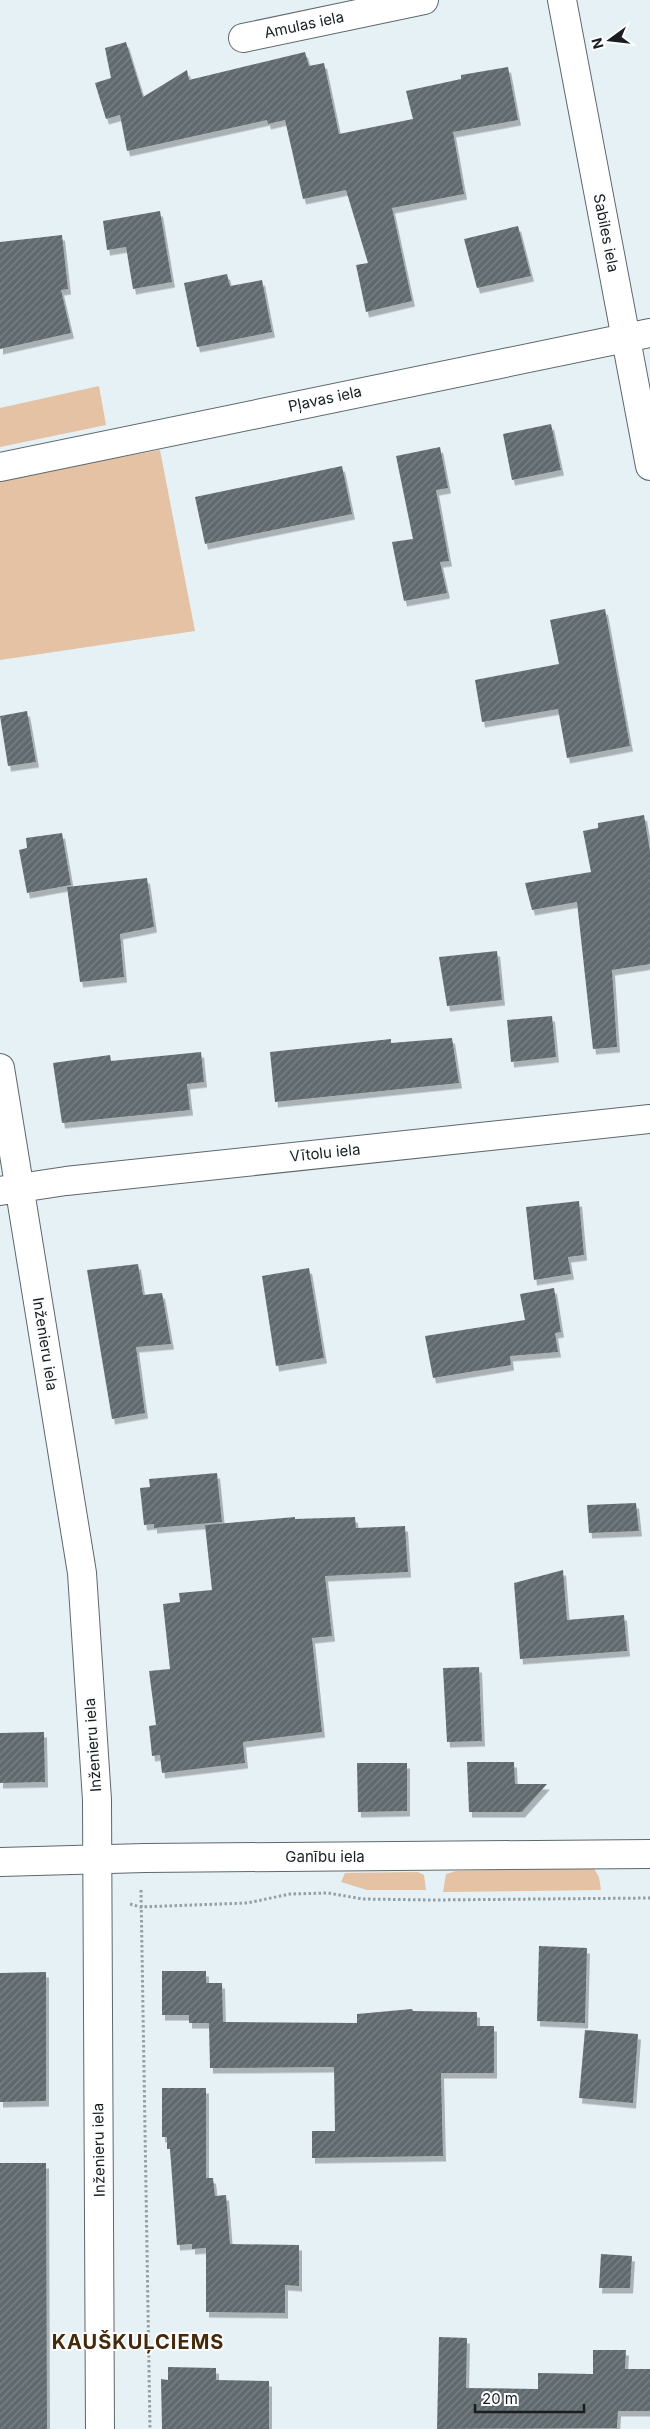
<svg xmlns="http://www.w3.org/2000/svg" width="650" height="2429" font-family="Inter,sans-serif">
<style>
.grass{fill:#e4c2a3}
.building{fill:url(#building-hatch);filter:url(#shadow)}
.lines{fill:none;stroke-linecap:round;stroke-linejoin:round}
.minor-casing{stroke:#5e686c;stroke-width:30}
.path{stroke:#969fa2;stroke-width:3;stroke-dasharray:2.5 2.5;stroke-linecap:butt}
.minor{stroke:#fff;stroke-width:28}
.labels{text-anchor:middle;stroke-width:4;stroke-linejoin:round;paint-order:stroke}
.street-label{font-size:15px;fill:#191d1e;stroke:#fbfdfe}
.district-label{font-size:20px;font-weight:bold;letter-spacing:1px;fill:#45290a;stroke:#fbfdfe}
</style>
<defs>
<pattern id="building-hatch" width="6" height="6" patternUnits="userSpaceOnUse" patternTransform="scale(1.25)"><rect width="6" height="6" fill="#606a6e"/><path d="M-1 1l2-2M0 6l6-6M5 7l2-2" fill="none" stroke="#7b8285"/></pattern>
<filter id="shadow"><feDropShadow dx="3" dy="5.5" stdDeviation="0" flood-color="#0004"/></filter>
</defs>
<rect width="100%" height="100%" fill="#e6f1f6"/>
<path class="grass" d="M 99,386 L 106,425 L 0,447 L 0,408 Z
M 160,450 L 195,631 L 0,660 L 0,479 Z
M 593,1867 L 599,1877 L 601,1890 L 443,1892 L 446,1874 L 456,1871 Z
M 418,1872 L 424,1875 L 426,1890 L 367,1890 L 341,1882 L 345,1873 Z"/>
<path class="building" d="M 126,42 L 143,97 L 187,70 L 189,80 L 305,52 L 309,66 L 324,63 L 339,134 L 413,119 L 406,91 L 461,79 L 461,75 L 508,67 L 518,120 L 453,132 L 464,194 L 392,208 L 412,301 L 366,312 L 356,265 L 368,263 L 346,190 L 303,199 L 285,120 L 268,124 L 267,120 L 127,151 L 120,115 L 106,119 L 95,83 L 111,78 L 105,48 Z
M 160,211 L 172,282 L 133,289 L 126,247 L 107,250 L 103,221 Z
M 518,226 L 531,276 L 477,288 L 464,239 Z
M 62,235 L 68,289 L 61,290 L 71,333 L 0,349 L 0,242 Z
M 227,274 L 230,286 L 262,280 L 272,332 L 197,347 L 184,283 Z
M 551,424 L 561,470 L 512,480 L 503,434 Z
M 440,447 L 448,488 L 436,490 L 449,561 L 440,562 L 447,593 L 404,601 L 392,542 L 413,539 L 396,456 Z
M 342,466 L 352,514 L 205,544 L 195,497 Z
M 605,609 L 630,746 L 567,758 L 558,709 L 482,722 L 475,680 L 559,664 L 550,620 Z
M 27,711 L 36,762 L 8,766 L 0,716 Z
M 644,815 L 650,851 L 650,964 L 612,970 L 617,1047 L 593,1049 L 577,902 L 532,910 L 525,883 L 591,872 L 583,831 L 598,828 L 598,823 Z
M 62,833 L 71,885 L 27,893 L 19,850 L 27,848 L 26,838 Z
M 147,878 L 154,927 L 120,934 L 124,977 L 80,982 L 67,887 Z
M 497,951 L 502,1000 L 447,1006 L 439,957 Z
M 552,1016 L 556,1057 L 511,1062 L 507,1020 Z
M 452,1038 L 459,1083 L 275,1102 L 270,1052 L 391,1039 L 391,1043 Z
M 201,1052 L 204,1082 L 187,1084 L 190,1110 L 62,1123 L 53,1063 L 110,1055 L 111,1061 Z
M 579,1201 L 584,1255 L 568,1257 L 571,1274 L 534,1280 L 526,1207 Z
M 138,1264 L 143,1295 L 162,1293 L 171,1344 L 136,1347 L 145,1413 L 112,1419 L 87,1270 Z
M 309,1268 L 324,1358 L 276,1366 L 262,1276 Z
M 554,1288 L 561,1332 L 555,1333 L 558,1352 L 510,1356 L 511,1365 L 433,1378 L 425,1336 L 525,1320 L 520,1294 Z
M 217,1473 L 222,1522 L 154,1528 L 154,1524 L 144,1525 L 140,1488 L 150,1487 L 149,1479 Z
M 636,1503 L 639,1531 L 589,1533 L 587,1505 Z
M 295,1517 L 295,1519 L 355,1517 L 356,1528 L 405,1526 L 408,1572 L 325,1576 L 332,1636 L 312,1638 L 322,1732 L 243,1742 L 245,1763 L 162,1773 L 160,1755 L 152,1756 L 149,1726 L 156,1725 L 149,1671 L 170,1669 L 163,1604 L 180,1602 L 179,1593 L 212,1590 L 205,1525 Z
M 563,1570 L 567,1620 L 624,1615 L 627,1651 L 520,1659 L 514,1583 Z
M 479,1667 L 482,1741 L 447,1742 L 443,1668 Z
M 44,1732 L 45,1782 L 0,1783 L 0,1733 Z
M 467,1762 L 514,1762 L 515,1784 L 547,1784 L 522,1812 L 469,1812 Z
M 357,1763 L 407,1763 L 407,1811 L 358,1812 Z
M 539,1946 L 587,1948 L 585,2023 L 537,2021 Z
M 162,1971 L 206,1971 L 206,1983 L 222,1983 L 223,2022 L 357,2023 L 357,2014 L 412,2009 L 413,2011 L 477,2012 L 477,2026 L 494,2026 L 494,2073 L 441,2073 L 443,2156 L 312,2158 L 312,2131 L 335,2131 L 334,2067 L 210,2068 L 209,2023 L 189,2023 L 189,2015 L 162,2015 Z
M 46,1972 L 46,2101 L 0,2102 L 0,1973 Z
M 585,2030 L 638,2034 L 633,2103 L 579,2098 Z
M 162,2088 L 206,2088 L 206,2178 L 213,2178 L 215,2196 L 226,2195 L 230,2244 L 299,2245 L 299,2286 L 285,2285 L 285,2313 L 206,2312 L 206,2248 L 192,2249 L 192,2244 L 177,2245 L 170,2149 L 167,2149 L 167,2137 L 162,2137 Z
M 0,2163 L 46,2163 L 47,2429 L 0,2429 Z
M 601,2254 L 632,2256 L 630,2288 L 599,2288 Z
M 439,2337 L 467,2338 L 466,2388 L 538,2389 L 538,2373 L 593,2374 L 593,2350 L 626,2350 L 625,2369 L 650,2369 L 650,2411 L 618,2411 L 617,2428 L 437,2429 Z
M 168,2367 L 216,2368 L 216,2380 L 269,2381 L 269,2429 L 162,2429 L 161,2379 L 168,2380 Z"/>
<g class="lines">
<defs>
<path id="minor" d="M 562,0 L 650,466
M 243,38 L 424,0
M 0,467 L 650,333
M 0,1068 L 82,1573 L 97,1800 L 100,2429
M 0,1191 L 66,1181 L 650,1119
M 0,1862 L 145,1858 L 650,1854"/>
</defs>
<use href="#minor" class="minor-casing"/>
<path class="path" d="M 141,1890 L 150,2429
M 130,1904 L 140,1907 L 247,1903 L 290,1894 L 328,1893 L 363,1899 L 433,1900 L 650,1898"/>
<use href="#minor" class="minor"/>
</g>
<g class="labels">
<g class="street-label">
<text transform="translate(304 25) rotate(-12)" y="5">Amulas iela</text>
<text transform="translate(606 233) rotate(79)" y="5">Sabiles iela</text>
<text transform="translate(325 399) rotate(-12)" y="5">Pļavas iela</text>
<text transform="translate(325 1153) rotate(-6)" y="5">Vītolu iela</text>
<text transform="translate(45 1344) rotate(81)" y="5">Inženieru iela</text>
<text transform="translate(93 1745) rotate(-94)" y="5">Inženieru iela</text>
<text x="325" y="1862">Ganību iela</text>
<text transform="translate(99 2150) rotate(-91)" y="5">Inženieru iela</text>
</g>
<g class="district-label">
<text x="138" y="2349">KAUŠKUĻCIEMS</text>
</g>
</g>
<g transform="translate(610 40) rotate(255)" stroke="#fbfdfe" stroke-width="4" paint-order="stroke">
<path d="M0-4L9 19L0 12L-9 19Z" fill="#191d1e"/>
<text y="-8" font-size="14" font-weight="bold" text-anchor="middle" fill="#191d1e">N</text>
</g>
<path d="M475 2404v8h109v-8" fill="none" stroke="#191d1e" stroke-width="2.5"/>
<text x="482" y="2404" font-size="15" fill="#191d1e" stroke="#fbfdfe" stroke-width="4" paint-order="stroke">20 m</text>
</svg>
